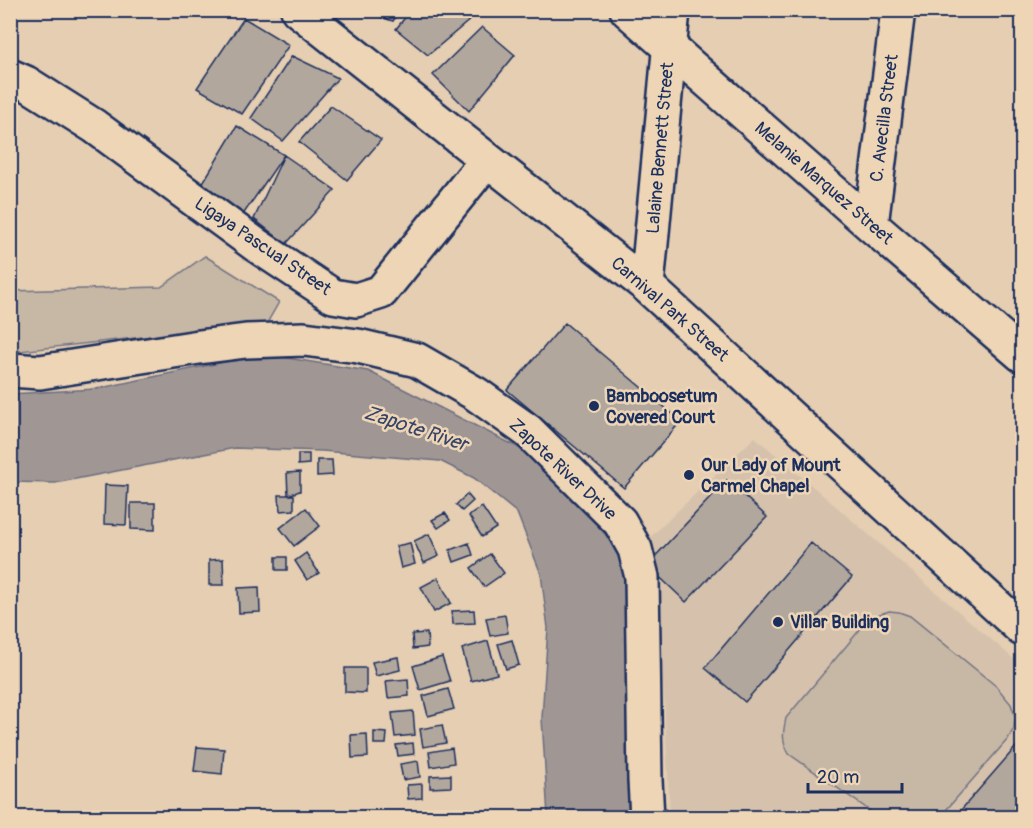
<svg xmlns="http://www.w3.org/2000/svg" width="1033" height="828" font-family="Pangolin,sans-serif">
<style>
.built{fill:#d6c2ac}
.green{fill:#c7b7a5;stroke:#717382;stroke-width:1.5}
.water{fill:#a09795;stroke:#6b6d7f;stroke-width:1.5}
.building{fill:#b2a79d;stroke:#1b2f5e;stroke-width:1.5}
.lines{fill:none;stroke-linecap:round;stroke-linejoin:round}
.street-casing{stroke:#1b2f5e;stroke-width:38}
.secondary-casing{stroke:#1b2f5e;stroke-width:38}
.street{stroke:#edd5b5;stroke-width:33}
.secondary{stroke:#edd5b5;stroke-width:33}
.poi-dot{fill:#1b2f5e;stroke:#edd5b5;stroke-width:2}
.labels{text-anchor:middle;stroke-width:5;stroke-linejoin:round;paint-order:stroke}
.street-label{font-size:18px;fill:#1b2f5e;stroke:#edd5b5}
.poi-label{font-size:18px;font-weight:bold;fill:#1b2f5e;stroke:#edd5b5;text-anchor:start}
.water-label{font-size:20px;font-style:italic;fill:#364469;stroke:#edd5b5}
</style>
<rect width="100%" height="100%" fill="#e5ceb2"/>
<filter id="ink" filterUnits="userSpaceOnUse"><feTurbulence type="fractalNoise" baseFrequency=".0167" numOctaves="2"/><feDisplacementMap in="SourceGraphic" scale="12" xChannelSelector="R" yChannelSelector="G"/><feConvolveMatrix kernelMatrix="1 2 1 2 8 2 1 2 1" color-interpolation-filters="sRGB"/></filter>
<g filter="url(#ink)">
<path class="built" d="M 755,437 L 1022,666 L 1022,817 L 670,817 L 662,657 L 655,597 L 643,544 Z"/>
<path class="green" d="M 205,256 L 279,302 L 267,323 L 11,352 L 10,291 L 161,287 Z
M 889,611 L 899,612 L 910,616 L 996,686 L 1011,704 L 1015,716 L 1014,728 L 1008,739 L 940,817 L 879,817 L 789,754 C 781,739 783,733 786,718 L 867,621 L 880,614 Z"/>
<path class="water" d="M 262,354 L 368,371 L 537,457 L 634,567 L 630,817 L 548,817 L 542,718 L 548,628 L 541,574 L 517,513 L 474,478 L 440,461 L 322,451 L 235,448 L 55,483 L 11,482 L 10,394 L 96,389 Z"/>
<path class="building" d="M 82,10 L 98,10 L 95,17 Z
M 359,10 L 400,10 L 393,21 Z
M 411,10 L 473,10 L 477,14 L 428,55 L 396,29 Z
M 244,18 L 289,45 L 242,114 L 197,88 Z
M 482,27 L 515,55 L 469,111 L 433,75 Z
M 292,56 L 338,78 L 283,141 L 251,118 Z
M 331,106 L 381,140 L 347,180 L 299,142 Z
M 237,126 L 284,155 L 240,219 L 199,189 Z
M 284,155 L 335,190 L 286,244 L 254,219 Z
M 565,323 L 681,421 L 624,488 L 507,390 Z
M 298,454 L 309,454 L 309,464 L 298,465 Z
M 317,460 L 332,460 L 333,475 L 317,476 Z
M 300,472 L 300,491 L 288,495 L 287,473 Z
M 727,480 L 767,517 L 686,602 L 647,565 Z
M 105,485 L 128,486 L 126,525 L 104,524 Z
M 467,494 L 473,501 L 462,511 L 456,505 Z
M 279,495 L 294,495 L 294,510 L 280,511 Z
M 131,503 L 155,503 L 155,530 L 131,529 Z
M 482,507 L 496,528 L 482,537 L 469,516 Z
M 306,508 L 320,526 L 294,546 L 280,528 Z
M 445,513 L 450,520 L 438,528 L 432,520 Z
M 429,534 L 439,556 L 424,563 L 414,541 Z
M 410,543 L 415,564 L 401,568 L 396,546 Z
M 469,543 L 473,555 L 454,562 L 450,550 Z
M 811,543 L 852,577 L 745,702 L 705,668 Z
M 306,553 L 319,573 L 307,580 L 295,561 Z
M 490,554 L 504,573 L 484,587 L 471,568 Z
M 276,557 L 287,557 L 287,570 L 276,570 Z
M 223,559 L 224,585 L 209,585 L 209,560 Z
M 438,578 L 451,603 L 434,612 L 421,587 Z
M 259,587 L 260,612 L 239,613 L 238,588 Z
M 474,610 L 475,623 L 453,624 L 452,611 Z
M 505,615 L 508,633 L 490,636 L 486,618 Z
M 427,633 L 428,647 L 413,649 L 412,634 Z
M 512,640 L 519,665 L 506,669 L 498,644 Z
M 488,641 L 497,674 L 471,681 L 462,649 Z
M 398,657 L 400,670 L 376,676 L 372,662 Z
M 442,657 L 450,681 L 420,690 L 413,666 Z
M 345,668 L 366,668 L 366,693 L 345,692 Z
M 408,679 L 409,696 L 388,698 L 386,681 Z
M 448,689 L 454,709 L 428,716 L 423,696 Z
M 413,711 L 415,735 L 395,737 L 392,713 Z
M 442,725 L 446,743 L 423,747 L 420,729 Z
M 374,732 L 387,733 L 386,744 L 374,744 Z
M 367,734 L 368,757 L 352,758 L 351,735 Z
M 1022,740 L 1022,818 L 954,818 Z
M 413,743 L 414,754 L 398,756 L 396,745 Z
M 197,747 L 224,749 L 222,774 L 194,771 Z
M 452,748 L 454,763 L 431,767 L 429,752 Z
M 418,761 L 420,777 L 403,780 L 400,764 Z
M 451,775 L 451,787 L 430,788 L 430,776 Z
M 422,784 L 422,798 L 408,799 L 407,785 Z"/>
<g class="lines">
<defs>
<path id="street" d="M 627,10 L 871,225 L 1022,355
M 10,76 L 26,83 L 94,126 L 256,245 L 333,296 L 356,300 L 381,292 L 487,160
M 871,225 L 898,10"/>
<path id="secondary" d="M 298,10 L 647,286 L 1022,629
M 647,286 L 673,10
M 10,370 L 40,372 L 199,347 L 246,341 L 304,339 L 358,346 L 417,360 L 476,394 L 528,431 L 620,522 L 635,549 L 642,577 L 645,780 L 647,818"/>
</defs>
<use href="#street" class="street-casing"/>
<use href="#secondary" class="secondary-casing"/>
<use href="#street" class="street"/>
<use href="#secondary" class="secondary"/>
</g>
</g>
<g class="poi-dot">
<circle cx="594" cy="406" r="6"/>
<circle cx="689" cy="475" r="6"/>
<circle cx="778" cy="622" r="6"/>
</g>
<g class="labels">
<g class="street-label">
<text transform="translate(884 118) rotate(-83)" y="6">C. Avecilla Street</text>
<text transform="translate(660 148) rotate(-85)" y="6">Lalaine Bennett Street</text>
<text transform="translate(824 183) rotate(41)" y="6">Melanie Marquez Street</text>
<text transform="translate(263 246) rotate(34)" y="6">Ligaya Pascual Street</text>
<text transform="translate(670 309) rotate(41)" y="6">Carnival Park Street</text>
<text transform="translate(563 469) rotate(43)" y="6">Zapote River Drive</text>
</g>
<g class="poi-label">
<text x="606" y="402">Bamboosetum<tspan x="606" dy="21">Covered Court</tspan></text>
<text x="701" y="471">Our Lady of Mount<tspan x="701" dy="21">Carmel Chapel</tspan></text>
<text x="790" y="628">Villar Building</text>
</g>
<g class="water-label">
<text transform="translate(416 428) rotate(18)" y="7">Zapote River</text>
</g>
</g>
<rect width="1033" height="828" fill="none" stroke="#edd5b5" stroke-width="36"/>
<rect x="18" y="18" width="997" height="792" fill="none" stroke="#1b2f5e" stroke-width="2" filter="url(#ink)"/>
<path d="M808 783v9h94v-9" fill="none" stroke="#1b2f5e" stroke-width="3"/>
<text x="817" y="783" font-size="18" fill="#1b2f5e" stroke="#edd5b5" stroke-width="4.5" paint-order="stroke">20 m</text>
</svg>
